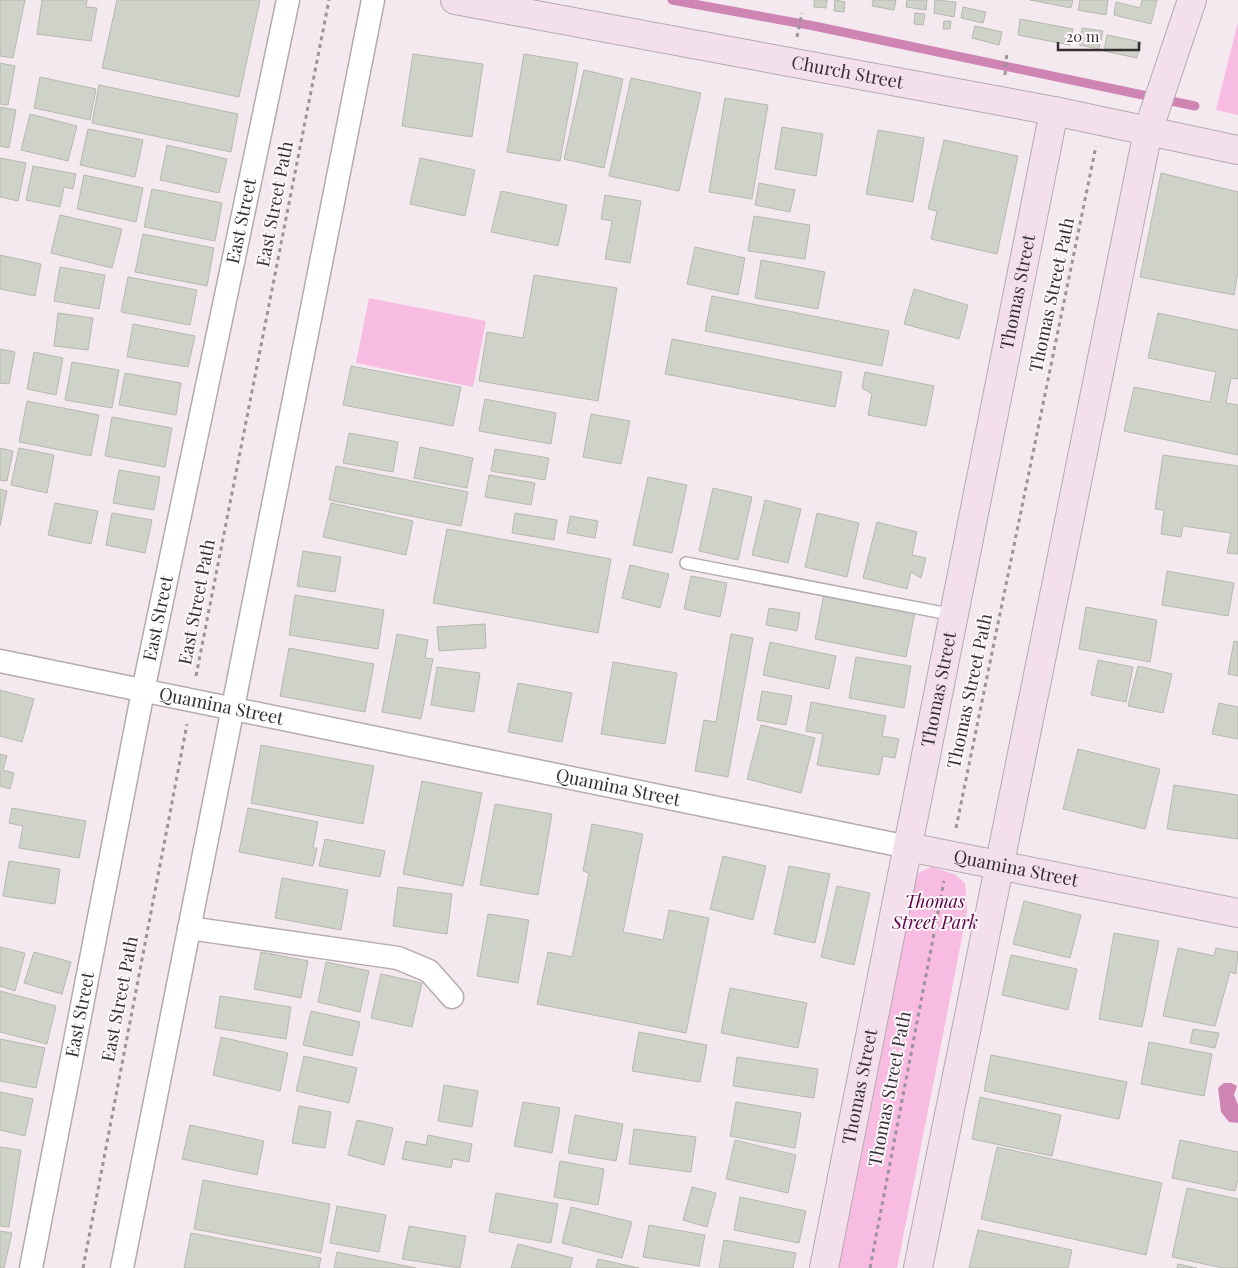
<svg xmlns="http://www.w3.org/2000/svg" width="1238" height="1268" font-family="'Playfair Display',serif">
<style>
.green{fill:#f8bbe1}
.water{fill:#ce85b3}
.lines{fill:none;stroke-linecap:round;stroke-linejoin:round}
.stream{stroke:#ce85b3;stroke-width:9}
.building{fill:#ced2c8;stroke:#b6b9b0}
.lane-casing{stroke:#b4aaaf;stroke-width:14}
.street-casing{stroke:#b4aaaf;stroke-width:25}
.secondary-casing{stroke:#b4aaaf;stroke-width:30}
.path{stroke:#9b9498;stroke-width:3;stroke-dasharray:4 4;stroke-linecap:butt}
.lane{stroke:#fff;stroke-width:11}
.street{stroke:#fff;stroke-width:22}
.secondary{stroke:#f3e0ec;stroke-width:28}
.labels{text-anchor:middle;stroke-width:4;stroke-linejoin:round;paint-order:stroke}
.street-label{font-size:18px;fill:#343032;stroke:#fef8fc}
.park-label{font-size:18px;font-style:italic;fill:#5c0146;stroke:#fef8fc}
</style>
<rect width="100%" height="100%" fill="#f4e9ef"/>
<path class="green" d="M 1238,22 L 1238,115 L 1216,110 Z
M 369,298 L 486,321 L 473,387 L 356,363 Z
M 932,867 L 954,874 L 965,883 L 967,912 L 897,1268 L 838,1268 L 906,893 C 912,877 916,872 932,867 Z"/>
<path class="water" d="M 1224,1083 L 1231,1083 L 1237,1086 L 1234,1095 L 1238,1105 L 1238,1123 L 1229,1122 L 1221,1112 L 1218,1088 Z"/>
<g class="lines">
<path class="stream" d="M 672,0 L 814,26 L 1195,106"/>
</g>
<path class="building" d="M 0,0 L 25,0 L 13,58 L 0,56 Z
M 42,0 L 87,0 L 86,7 L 97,8 L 91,41 L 37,34 Z
M 117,0 L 260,0 L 239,97 L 102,68 Z
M 814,0 L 827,0 L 826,8 L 814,7 Z
M 835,0 L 845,2 L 844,12 L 834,11 Z
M 873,0 L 896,0 L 894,10 L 872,6 Z
M 907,0 L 927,0 L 926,10 L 906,7 Z
M 935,0 L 956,2 L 954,17 L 934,13 Z
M 1030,0 L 1073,0 L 1071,8 Z
M 1080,0 L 1108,0 L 1106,15 L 1078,10 Z
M 1142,0 L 1157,0 L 1151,24 L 1114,15 L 1116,2 L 1140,8 Z
M 963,7 L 986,12 L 983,23 L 961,18 Z
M 915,13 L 925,14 L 923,25 L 914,24 Z
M 1020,19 L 1073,29 L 1070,45 L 1018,35 Z
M 944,21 L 951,21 L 950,29 L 943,29 Z
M 975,26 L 1002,32 L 999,45 L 972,38 Z
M 1082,28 L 1103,31 L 1099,49 L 1079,45 Z
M 1107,35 L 1141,42 L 1137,58 L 1104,51 Z
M 413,54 L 483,64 L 472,137 L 402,126 Z
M 524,54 L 578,63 L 560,161 L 507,152 Z
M 0,63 L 15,66 L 8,105 L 0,104 Z
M 584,70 L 623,79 L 604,168 L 564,159 Z
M 40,77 L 96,89 L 90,120 L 34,108 Z
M 631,78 L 701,93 L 679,191 L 609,176 Z
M 99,85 L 238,114 L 231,152 L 92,123 Z
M 725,98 L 768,105 L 752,199 L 709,192 Z
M 0,107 L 16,110 L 9,148 L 0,146 Z
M 30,114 L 77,126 L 68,161 L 21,150 Z
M 782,127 L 823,134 L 816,176 L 775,169 Z
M 88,129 L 143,140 L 135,177 L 80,165 Z
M 878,130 L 924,138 L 913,202 L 866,194 Z
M 944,140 L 1018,156 L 997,254 L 931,239 L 937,211 L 928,209 Z
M 167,145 L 227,159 L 219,193 L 160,180 Z
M 0,158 L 26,163 L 18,201 L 0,197 Z
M 420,158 L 475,170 L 465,216 L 410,204 Z
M 33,166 L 76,174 L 73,189 L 64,187 L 60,207 L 26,200 Z
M 1161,173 L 1238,192 L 1238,271 L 1234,295 L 1140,277 Z
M 84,175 L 143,188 L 136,222 L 77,209 Z
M 759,183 L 795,190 L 790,212 L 755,205 Z
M 152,189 L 222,203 L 215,241 L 144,227 Z
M 501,191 L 567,205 L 558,246 L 491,232 Z
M 605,195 L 641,201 L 630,263 L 605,259 L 612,221 L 601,219 Z
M 60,215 L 122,229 L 112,268 L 51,253 Z
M 754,216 L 810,225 L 805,259 L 748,251 Z
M 143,234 L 214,248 L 207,286 L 135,272 Z
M 695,247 L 745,258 L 738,295 L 687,284 Z
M 0,255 L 41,264 L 35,296 L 0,289 Z
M 761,260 L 825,272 L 818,309 L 755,298 Z
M 60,267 L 105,275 L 99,309 L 54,301 Z
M 534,275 L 617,288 L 598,401 L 479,381 L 487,332 L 523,338 Z
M 128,277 L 197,290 L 190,325 L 121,312 Z
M 914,289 L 968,305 L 959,339 L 904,324 Z
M 712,296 L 889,331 L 882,366 L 705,331 Z
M 58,313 L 93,318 L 88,350 L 54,346 Z
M 1158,313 L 1238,330 L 1238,379 L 1231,378 L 1226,403 L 1238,405 L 1238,455 L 1124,431 L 1134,387 L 1210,402 L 1216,372 L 1148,358 Z
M 133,324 L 195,336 L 188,367 L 127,357 Z
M 672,339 L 842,372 L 835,407 L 665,374 Z
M 0,349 L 15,352 L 9,384 L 0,383 Z
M 34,352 L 63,358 L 56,395 L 27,389 Z
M 72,362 L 119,370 L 112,408 L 65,400 Z
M 351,366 L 461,387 L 453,426 L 343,405 Z
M 865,372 L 934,386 L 926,426 L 868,415 L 872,394 L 862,388 Z
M 125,373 L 181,383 L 176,415 L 119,405 Z
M 485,399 L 556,413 L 551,444 L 479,431 Z
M 27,401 L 99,415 L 91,456 L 19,442 Z
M 591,414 L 630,421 L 621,464 L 583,457 Z
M 112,417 L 172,428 L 165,467 L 105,456 Z
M 349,433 L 398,442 L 393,472 L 343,463 Z
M 420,447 L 473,458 L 467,488 L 414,478 Z
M 0,448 L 13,451 L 7,481 L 0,480 Z
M 19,448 L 54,455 L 47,493 L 11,485 Z
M 495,449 L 549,458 L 545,480 L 491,471 Z
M 1163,455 L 1238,466 L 1238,554 L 1227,553 L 1231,533 L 1183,526 L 1181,537 L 1161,534 L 1164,510 L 1155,509 Z
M 336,466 L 468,492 L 461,526 L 329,500 Z
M 119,470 L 160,477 L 154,510 L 113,503 Z
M 489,475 L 535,483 L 531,505 L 485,497 Z
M 648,477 L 687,485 L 672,553 L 633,545 Z
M 713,488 L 752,497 L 738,560 L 699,551 Z
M 0,489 L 7,491 L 0,526 Z
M 765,500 L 801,509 L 788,563 L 752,555 Z
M 55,503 L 98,511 L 91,544 L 48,535 Z
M 331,503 L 413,521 L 406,555 L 323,537 Z
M 112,513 L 152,520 L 145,553 L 106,545 Z
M 515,513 L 557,520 L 554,540 L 512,533 Z
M 817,513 L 859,523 L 847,577 L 805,567 Z
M 570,516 L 598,521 L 595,538 L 567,533 Z
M 877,522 L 917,532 L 912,555 L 926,558 L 921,578 L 911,572 L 907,589 L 863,578 Z
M 447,529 L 611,559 L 598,633 L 433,603 Z
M 303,551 L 341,557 L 335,592 L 297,586 Z
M 630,565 L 669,574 L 660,608 L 622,598 Z
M 1167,571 L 1234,583 L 1228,616 L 1162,605 Z
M 691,576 L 727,583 L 720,617 L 684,609 Z
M 824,594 L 915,612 L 906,657 L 815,639 Z
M 295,595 L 384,610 L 378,649 L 289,635 Z
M 1086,607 L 1157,620 L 1150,662 L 1079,649 Z
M 769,608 L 800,613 L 797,631 L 766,625 Z
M 485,624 L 486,648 L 439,651 L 437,627 Z
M 397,634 L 428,640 L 425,658 L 433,659 L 421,719 L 382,712 Z
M 731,634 L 753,638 L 728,777 L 695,771 L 704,720 L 716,722 Z
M 1234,641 L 1238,642 L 1238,676 L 1228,674 Z
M 770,642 L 836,656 L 829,689 L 763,675 Z
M 289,648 L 374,664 L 365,712 L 280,696 Z
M 856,657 L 911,666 L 904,708 L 849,698 Z
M 1098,660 L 1133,667 L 1126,702 L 1091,695 Z
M 613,662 L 677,673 L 665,744 L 601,734 Z
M 1138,666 L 1172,674 L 1163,713 L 1128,706 Z
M 437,667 L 480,673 L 474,712 L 431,705 Z
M 518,683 L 572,693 L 562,742 L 508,732 Z
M 0,690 L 34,699 L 22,742 L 0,736 Z
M 762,691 L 792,696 L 786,725 L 757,720 Z
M 811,702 L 886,716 L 882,736 L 899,739 L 895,758 L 883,756 L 879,775 L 817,765 L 823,734 L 806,731 Z
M 1219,703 L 1238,707 L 1238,739 L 1212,734 Z
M 761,725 L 815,738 L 801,793 L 747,779 Z
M 261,745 L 374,766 L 363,824 L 251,803 Z
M 1078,749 L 1160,769 L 1145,829 L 1063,809 Z
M 0,754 L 7,756 L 3,770 L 14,773 L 10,789 L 0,786 Z
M 422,781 L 482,793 L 463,886 L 403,874 Z
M 1174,785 L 1238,795 L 1238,839 L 1167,829 Z
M 495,804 L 552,814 L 538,895 L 480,885 Z
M 12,808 L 86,821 L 79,858 L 19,848 L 23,826 L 9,823 Z
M 248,808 L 318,822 L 313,848 L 317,848 L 313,866 L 239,852 Z
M 592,824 L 643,834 L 623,932 L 663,940 L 669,910 L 709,918 L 686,1033 L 537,1004 L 548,952 L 572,957 L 589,873 L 583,871 Z
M 325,839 L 385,851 L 380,877 L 319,866 Z
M 723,856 L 766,866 L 753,920 L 710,909 Z
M 9,861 L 60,869 L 55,904 L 3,896 Z
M 789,866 L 830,874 L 815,943 L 774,934 Z
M 282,878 L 348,890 L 341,930 L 275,918 Z
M 837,886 L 870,893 L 854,965 L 821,957 Z
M 398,887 L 452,894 L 447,934 L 393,926 Z
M 1024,901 L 1081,915 L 1070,958 L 1013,944 Z
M 488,914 L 529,920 L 518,983 L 477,976 Z
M 1114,933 L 1159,941 L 1142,1027 L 1099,1019 Z
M 0,947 L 25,953 L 15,991 L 0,986 Z
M 1178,948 L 1214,956 L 1216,948 L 1238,952 L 1236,974 L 1230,972 L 1215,1026 L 1163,1016 Z
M 34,952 L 71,962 L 62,994 L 24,983 Z
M 261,952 L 308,961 L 301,998 L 254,989 Z
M 1011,955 L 1077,969 L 1068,1010 L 1002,995 Z
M 326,962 L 369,971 L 360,1012 L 318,1002 Z
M 381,974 L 422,983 L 412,1027 L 371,1018 Z
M 730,988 L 807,1003 L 798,1048 L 721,1033 Z
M 0,991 L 56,1006 L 47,1044 L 0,1032 Z
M 220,996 L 291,1007 L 286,1039 L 215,1028 Z
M 311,1011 L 360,1022 L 352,1056 L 303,1045 Z
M 1193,1029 L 1219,1033 L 1215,1048 L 1190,1043 Z
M 639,1032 L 707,1045 L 700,1082 L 632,1071 Z
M 221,1037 L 288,1053 L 280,1091 L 213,1075 Z
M 0,1039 L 45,1048 L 36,1088 L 0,1081 Z
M 1149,1042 L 1212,1054 L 1204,1096 L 1141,1084 Z
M 991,1055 L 1127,1082 L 1119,1119 L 984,1091 Z
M 304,1056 L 357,1068 L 349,1103 L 296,1091 Z
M 737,1057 L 818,1069 L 814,1098 L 733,1086 Z
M 444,1085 L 478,1091 L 472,1127 L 438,1121 Z
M 0,1092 L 33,1099 L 25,1136 L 0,1130 Z
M 980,1097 L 1061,1115 L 1052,1156 L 972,1139 Z
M 523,1102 L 560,1108 L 552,1153 L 514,1146 Z
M 736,1102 L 801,1113 L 795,1148 L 730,1136 Z
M 299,1106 L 331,1112 L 325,1148 L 292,1143 Z
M 575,1115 L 623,1124 L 616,1161 L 568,1153 Z
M 357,1120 L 393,1128 L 384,1165 L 348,1155 Z
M 190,1125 L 264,1141 L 257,1175 L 182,1159 Z
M 634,1129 L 696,1137 L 691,1172 L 629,1164 Z
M 428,1135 L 472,1144 L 469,1162 L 453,1159 L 451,1168 L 402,1159 L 406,1141 L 426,1145 Z
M 735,1140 L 796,1155 L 788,1193 L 726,1179 Z
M 1180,1140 L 1238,1152 L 1238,1179 L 1235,1191 L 1172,1178 Z
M 0,1147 L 21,1150 L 9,1227 L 0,1226 Z
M 997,1147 L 1162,1183 L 1146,1255 L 981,1219 Z
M 560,1161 L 604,1169 L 598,1205 L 554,1197 Z
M 203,1180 L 330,1204 L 321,1253 L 194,1229 Z
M 692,1187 L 716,1193 L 707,1227 L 683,1220 Z
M 1187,1188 L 1238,1199 L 1238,1268 L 1223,1268 L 1172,1257 Z
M 496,1193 L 558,1204 L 551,1243 L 489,1232 Z
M 740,1197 L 806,1211 L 799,1243 L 734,1230 Z
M 337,1206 L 386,1215 L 379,1252 L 330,1243 Z
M 571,1207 L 632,1222 L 622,1258 L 562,1243 Z
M 649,1225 L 705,1235 L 699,1266 L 643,1257 Z
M 409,1226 L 466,1236 L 460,1268 L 402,1259 Z
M 978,1230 L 1072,1250 L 1068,1268 L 969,1268 Z
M 0,1231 L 12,1233 L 4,1268 L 0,1268 Z
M 191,1233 L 321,1258 L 319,1268 L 184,1268 Z
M 724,1240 L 796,1253 L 793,1268 L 719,1268 Z
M 518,1244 L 573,1258 L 570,1268 L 511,1268 Z
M 337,1252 L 416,1268 L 334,1268 Z
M 598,1259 L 639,1268 L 596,1268 Z
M 1178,1264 L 1197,1268 L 1177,1268 Z"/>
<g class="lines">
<defs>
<path id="lane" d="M 686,563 L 954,615"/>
<g id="street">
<path id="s1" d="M 0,661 L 908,847"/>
<path d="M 189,928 L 398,958 L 429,971 L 452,997"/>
<path id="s2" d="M 31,1268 L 143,691 L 288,0"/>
<path d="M 122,1268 L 373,0"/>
</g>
<g id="secondary">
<path id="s3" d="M 455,0 L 1054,111 L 1238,150"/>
<path id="s4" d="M 908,847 L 1238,913"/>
<path id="s5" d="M 824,1268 L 1054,111"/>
<path d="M 918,1268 L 1148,131 L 1192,0"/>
</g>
</defs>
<use href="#lane" class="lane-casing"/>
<use href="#street" class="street-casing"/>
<use href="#secondary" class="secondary-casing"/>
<path class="path" d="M 797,37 L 802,13
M 1005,75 L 1007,51
M 196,676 L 329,0
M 956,828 L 1096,146
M 83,1268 L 187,724
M 870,1268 L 944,881"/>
<use href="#lane" class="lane"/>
<use href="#street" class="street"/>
<use href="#secondary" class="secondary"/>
</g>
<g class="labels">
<g class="street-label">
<text dy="6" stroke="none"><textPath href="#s3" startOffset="399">Church Street</textPath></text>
<text transform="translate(275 204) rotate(-79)" y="6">East Street Path</text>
<text dy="6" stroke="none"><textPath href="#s2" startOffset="1068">East Street</textPath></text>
<text dy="6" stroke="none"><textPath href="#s5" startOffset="995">Thomas Street</textPath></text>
<text transform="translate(1052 295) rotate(-78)" y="6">Thomas Street Path</text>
<text transform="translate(197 602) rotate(-79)" y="6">East Street Path</text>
<text dy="6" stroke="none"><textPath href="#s2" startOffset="662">East Street</textPath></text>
<text dy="6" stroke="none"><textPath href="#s5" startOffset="590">Thomas Street</textPath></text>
<text transform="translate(970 691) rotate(-78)" y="6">Thomas Street Path</text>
<text dy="6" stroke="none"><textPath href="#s1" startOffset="226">Quamina Street</textPath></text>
<text dy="6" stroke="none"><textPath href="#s1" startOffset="631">Quamina Street</textPath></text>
<text dy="6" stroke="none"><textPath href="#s4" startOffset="110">Quamina Street</textPath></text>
<text transform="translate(120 999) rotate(-79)" y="6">East Street Path</text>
<text dy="6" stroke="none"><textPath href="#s2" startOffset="258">East Street</textPath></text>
<text dy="6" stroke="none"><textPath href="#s5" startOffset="185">Thomas Street</textPath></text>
<text transform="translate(890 1089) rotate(-79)" y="6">Thomas Street Path</text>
</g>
<g class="park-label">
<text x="935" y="908">Thomas<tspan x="935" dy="21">Street Park</tspan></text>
</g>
</g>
<path d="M1058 42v8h81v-8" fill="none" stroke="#343032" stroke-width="2.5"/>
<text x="1066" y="42" font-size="15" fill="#343032" stroke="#fef8fc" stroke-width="4" paint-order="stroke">20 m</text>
</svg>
